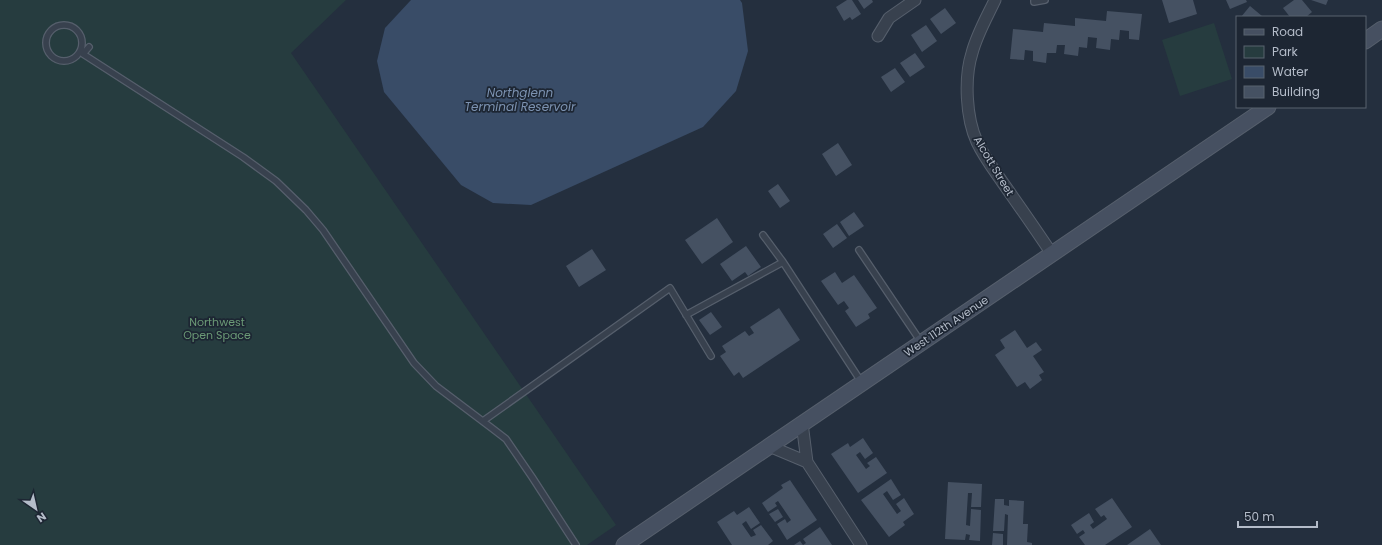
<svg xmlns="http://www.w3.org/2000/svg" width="1382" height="545" font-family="Poppins,sans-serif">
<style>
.green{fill:#263c3f}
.water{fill:#394c67}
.building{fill:#455162}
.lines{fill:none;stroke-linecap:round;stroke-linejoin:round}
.lane-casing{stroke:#565f6c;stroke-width:8}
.street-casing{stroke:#565f6c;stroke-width:13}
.secondary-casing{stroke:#565f6c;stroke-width:17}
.lane{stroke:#38414e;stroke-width:5.5}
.street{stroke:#38414e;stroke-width:11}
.secondary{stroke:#465061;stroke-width:15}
.labels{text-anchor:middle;stroke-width:3.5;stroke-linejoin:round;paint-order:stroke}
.street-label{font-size:11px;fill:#b4bcc9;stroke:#1d2633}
.park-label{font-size:11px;fill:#6b9a76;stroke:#1d2633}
.water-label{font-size:12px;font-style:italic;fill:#7c92b1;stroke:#1d2633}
</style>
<rect width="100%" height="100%" fill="#242f3e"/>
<path class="green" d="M 0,0 L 346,0 L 291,53 L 616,525 L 587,545 L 0,545 Z
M 1214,23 L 1232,79 L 1180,96 L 1162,40 Z"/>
<path class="water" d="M 411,0 L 740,0 L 742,3 L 748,51 L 736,91 L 703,127 L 531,205 L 493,203 L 461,185 L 384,92 L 377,61 L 385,28 Z"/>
<path class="building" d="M 847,0 L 852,0 L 861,14 L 852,20 L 850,17 L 844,21 L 836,7 Z
M 858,0 L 872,0 L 873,2 L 864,9 Z
M 1162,0 L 1193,0 L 1197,14 L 1169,23 Z
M 1226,0 L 1246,0 L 1247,2 L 1230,9 Z
M 1294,0 L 1302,0 L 1312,12 L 1306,17 L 1290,17 L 1283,8 Z
M 1311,0 L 1328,0 L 1326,5 Z
M 1250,6 L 1262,16 L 1261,17 L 1241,17 Z
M 945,8 L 956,23 L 941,34 L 930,19 Z
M 1107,11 L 1142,14 L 1139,40 L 1129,39 L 1129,31 L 1120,30 L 1119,40 L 1111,39 L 1110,50 L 1096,48 L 1097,38 L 1088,37 L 1087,48 L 1079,47 L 1078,56 L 1064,54 L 1065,45 L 1057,45 L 1056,53 L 1047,53 L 1046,63 L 1033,61 L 1033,51 L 1025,50 L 1024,60 L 1010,59 L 1013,29 L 1043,32 L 1044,23 L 1075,26 L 1075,18 L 1106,21 Z
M 926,25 L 937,41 L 922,52 L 911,35 Z
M 915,53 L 925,67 L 910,77 L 900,63 Z
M 895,68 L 905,82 L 891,92 L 881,77 Z
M 838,143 L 852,165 L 836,176 L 822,154 Z
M 778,184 L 790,201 L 780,208 L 768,191 Z
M 854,212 L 864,226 L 849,236 L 840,222 Z
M 717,218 L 733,242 L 702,264 L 685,240 Z
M 837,224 L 847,238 L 833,248 L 823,234 Z
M 746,246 L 761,267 L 748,276 L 745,272 L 732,281 L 720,264 Z
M 592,249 L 606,270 L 579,287 L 566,266 Z
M 835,272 L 842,283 L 854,275 L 877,308 L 868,314 L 870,318 L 856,327 L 845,311 L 849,308 L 844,301 L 838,305 L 821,281 Z
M 779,308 L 800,340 L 743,378 L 739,372 L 734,376 L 720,356 L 726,352 L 722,346 L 745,331 L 749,336 L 754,333 L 750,327 Z
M 711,312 L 722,327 L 710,335 L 699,320 Z
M 1015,330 L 1027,348 L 1036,342 L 1042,350 L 1033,356 L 1044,372 L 1039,375 L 1042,380 L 1030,389 L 1025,382 L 1017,387 L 995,355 L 1005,348 L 1000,340 Z
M 863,438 L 873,453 L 865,459 L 860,452 L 856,455 L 866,469 L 870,466 L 867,463 L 876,457 L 887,473 L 858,493 L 831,454 L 848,443 L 850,447 Z
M 891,479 L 901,495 L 893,500 L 887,491 L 883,494 L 897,514 L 901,511 L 896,504 L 904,498 L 914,514 L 903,522 L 905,525 L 889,537 L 861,500 Z
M 790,480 L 817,520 L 787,540 L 777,524 L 785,519 L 787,523 L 791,520 L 778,501 L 775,503 L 777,506 L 768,512 L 762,503 L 783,488 L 781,485 Z
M 948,482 L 982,484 L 981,507 L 971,507 L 972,493 L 968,493 L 966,525 L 970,526 L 971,509 L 981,510 L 980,541 L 969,540 L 970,535 L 966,534 L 965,540 L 945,539 Z
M 1112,498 L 1132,527 L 1105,545 L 1085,545 L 1079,537 L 1085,533 L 1083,530 L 1077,534 L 1071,525 L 1089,513 L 1094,522 L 1090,525 L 1093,529 L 1107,519 L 1104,515 L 1101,517 L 1095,509 Z
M 995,499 L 1004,499 L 1004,505 L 1009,506 L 1009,500 L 1024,501 L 1023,524 L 1028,524 L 1027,542 L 1032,543 L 1032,545 L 1007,545 L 1008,515 L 1005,514 L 1004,531 L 993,531 Z
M 749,507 L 760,523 L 751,529 L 746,521 L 742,524 L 751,537 L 756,535 L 753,530 L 761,525 L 773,541 L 768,545 L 732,545 L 717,522 L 734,511 L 737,515 Z
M 778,509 L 783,517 L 775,522 L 769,514 Z
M 820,527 L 832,545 L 803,545 L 806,543 L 803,539 Z
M 1150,529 L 1161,545 L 1127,545 Z
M 993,533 L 1003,534 L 1003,545 L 992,545 Z
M 800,541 L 803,545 L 794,545 Z"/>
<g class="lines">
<defs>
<path id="lane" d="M 1034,0 L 1034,2 L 1045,0
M46 43a18 18 0 1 1 36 0a18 18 0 1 1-36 0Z
M 89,47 L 83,54 L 243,157 L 276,181 L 306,210 L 323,230 L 414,363 L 436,386 L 493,429 L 506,439 L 532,477 L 576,545
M 859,250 L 921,342
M 783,262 L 862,383
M 686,315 L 783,262 L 763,235
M 483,421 L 670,288 L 711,356"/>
<path id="street" d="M 995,0 C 987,17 977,34 972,53 C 964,78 966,118 977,142 C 984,157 994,170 1003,183 C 1020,207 1036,230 1052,254
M 878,36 L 889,18 L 915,0
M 802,423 L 807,462 L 861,545
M 769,446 L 807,462"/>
<path id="secondary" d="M 1365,41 L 1382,29
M 624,545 L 1268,107"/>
</defs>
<use href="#lane" class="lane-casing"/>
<use href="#street" class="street-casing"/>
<use href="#secondary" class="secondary-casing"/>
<use href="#lane" class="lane"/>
<use href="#street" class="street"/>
<use href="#secondary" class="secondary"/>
</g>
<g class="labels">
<g class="street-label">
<text transform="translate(994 166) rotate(59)" y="4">Alcott Street</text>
<text transform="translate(946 326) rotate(-34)" y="4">West 112th Avenue</text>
</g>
<g class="park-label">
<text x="217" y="326">Northwest<tspan x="217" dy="13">Open Space</tspan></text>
</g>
<g class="water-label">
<text x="520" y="97">Northglenn<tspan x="520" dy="14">Terminal Reservoir</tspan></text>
</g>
</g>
<rect x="1236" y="16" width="130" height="92" fill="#1d2633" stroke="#59626f"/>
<rect x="1244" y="29" width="20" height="6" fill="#465061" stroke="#59626f"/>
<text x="1272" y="36" font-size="12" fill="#b4bcc9">Road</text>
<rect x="1244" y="46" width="20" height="12" fill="#263c3f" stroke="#59626f"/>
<text x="1272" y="56" font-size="12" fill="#b4bcc9">Park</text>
<rect x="1244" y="66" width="20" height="12" fill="#394c67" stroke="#59626f"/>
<text x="1272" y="76" font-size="12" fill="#b4bcc9">Water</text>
<rect x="1244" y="86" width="20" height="12" fill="#455162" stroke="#59626f"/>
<text x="1272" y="96" font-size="12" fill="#b4bcc9">Building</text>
<g transform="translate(36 509) rotate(146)" stroke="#1d2633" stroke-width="3" paint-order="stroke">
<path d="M0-3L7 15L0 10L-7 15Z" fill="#b4bcc9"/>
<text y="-6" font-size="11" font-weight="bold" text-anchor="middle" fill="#b4bcc9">N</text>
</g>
<path d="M1238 521v6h79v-6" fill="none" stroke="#b4bcc9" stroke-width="2"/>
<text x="1244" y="521" font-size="12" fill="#b4bcc9" stroke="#1d2633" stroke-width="3" paint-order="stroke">50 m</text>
</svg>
